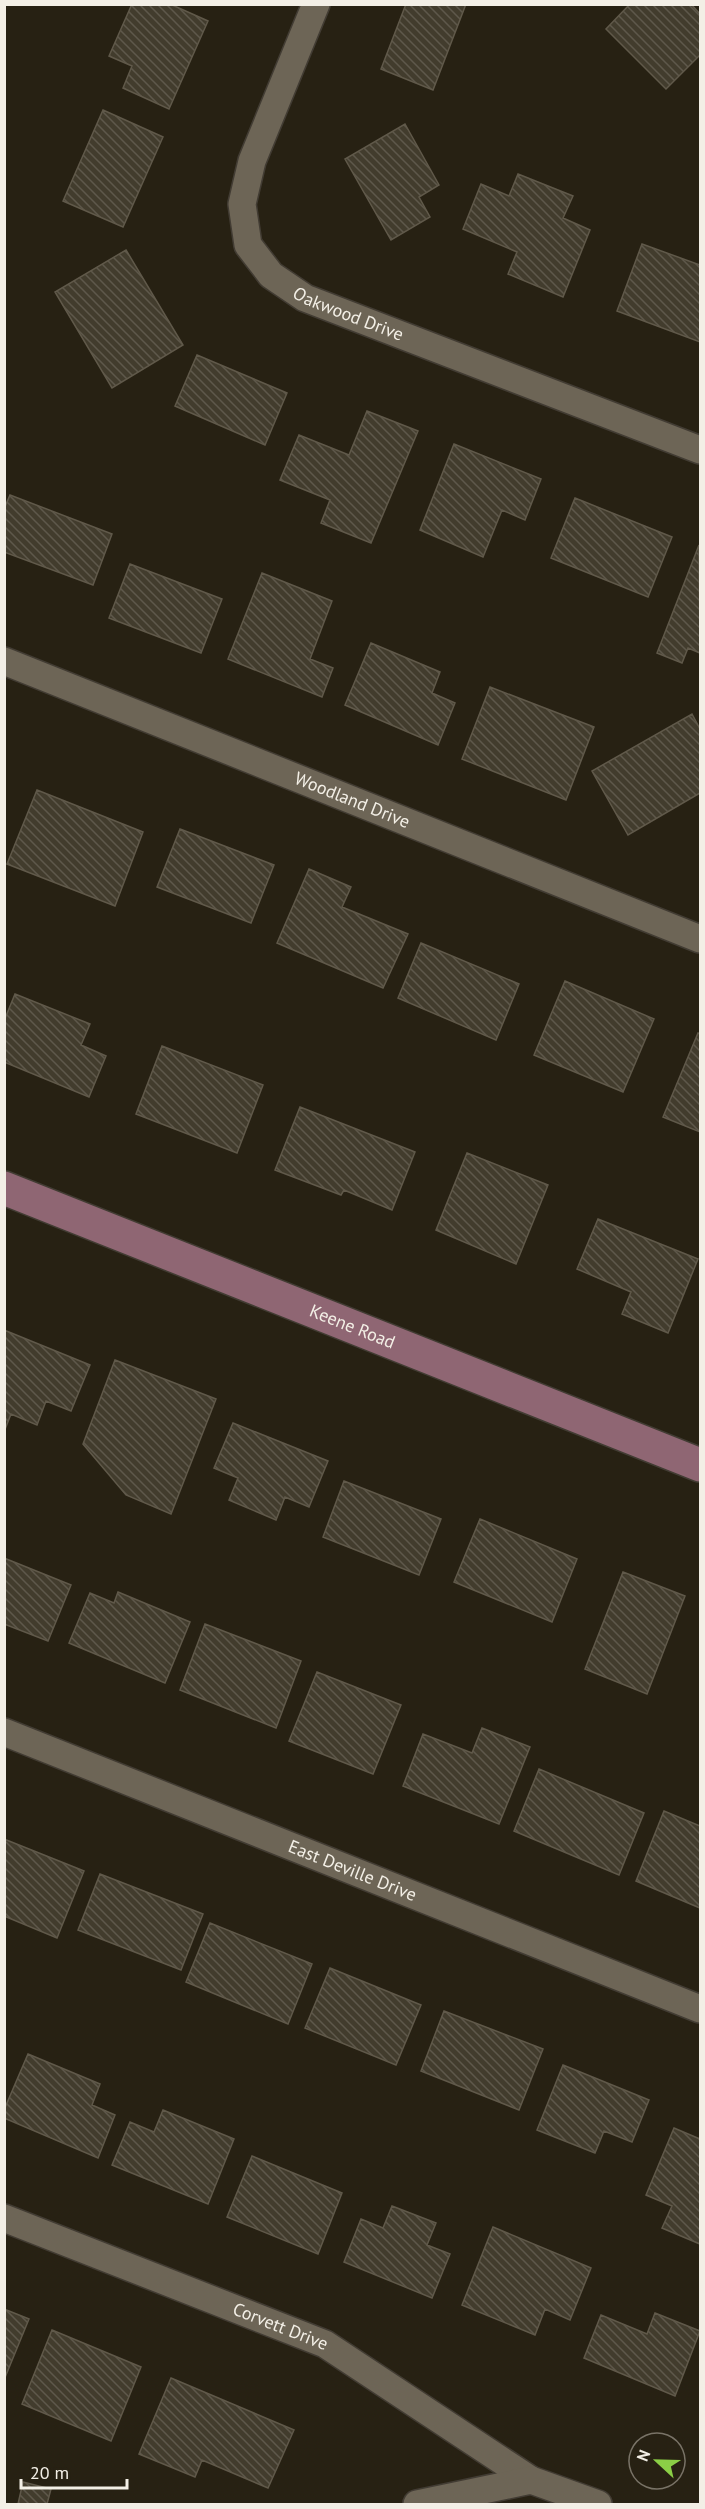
<svg xmlns="http://www.w3.org/2000/svg" width="705" height="2509" font-family="'PT Sans',sans-serif">
<style>
.building{fill:url(#building-back-hatch);stroke:#60594a;stroke-width:1.5}
.lines{fill:none;stroke-linecap:round;stroke-linejoin:round}
.street-casing{stroke:#423c33;stroke-width:30}
.secondary-casing{stroke:#423c33;stroke-width:36}
.street{stroke:#6d6556;stroke-width:27}
.secondary{stroke:#8f6673;stroke-width:33}
.labels{text-anchor:middle;stroke-width:5;stroke-linejoin:round;paint-order:stroke}
.street-label{font-size:18px;fill:#f3efe6;stroke:#272113}
</style>
<defs>
<pattern id="building-back-hatch" width="6" height="6" patternUnits="userSpaceOnUse" patternTransform="scale(1.5)"><rect width="6" height="6" fill="#423c2d"/><path d="M-1 5l2 2M0 0l6 6M5-1l2 2" fill="none" stroke="#5e584b"/></pattern>
</defs>
<rect width="100%" height="100%" fill="#272113"/>
<path class="building" d="M 132,4 L 170,4 L 208,21 L 169,109 L 123,88 L 132,66 L 109,56 Z
M 406,4 L 466,4 L 433,90 L 381,69 Z
M 630,4 L 691,4 L 700,14 L 700,55 L 666,89 L 606,29 Z
M 103,110 L 163,137 L 123,227 L 63,201 Z
M 405,124 L 439,185 L 419,197 L 430,217 L 391,240 L 345,159 Z
M 518,174 L 573,196 L 563,218 L 590,230 L 563,297 L 508,274 L 517,252 L 463,229 L 481,184 L 509,196 Z
M 642,244 L 700,265 L 700,342 L 617,311 Z
M 126,250 L 183,345 L 112,388 L 55,292 Z
M 197,355 L 287,393 L 265,445 L 175,406 Z
M 367,411 L 418,431 L 371,543 L 321,523 L 330,500 L 280,480 L 299,435 L 349,455 Z
M 454,444 L 541,479 L 525,520 L 502,510 L 483,557 L 420,530 Z
M 10,495 L 112,534 L 93,585 L 4,552 L 4,509 Z
M 575,498 L 672,537 L 648,597 L 551,558 Z
M 699,545 L 700,653 L 688,648 L 682,663 L 657,653 Z
M 130,564 L 222,599 L 201,653 L 109,618 Z
M 262,573 L 332,601 L 310,659 L 333,668 L 322,697 L 228,659 Z
M 371,643 L 440,672 L 432,693 L 455,703 L 438,745 L 345,705 Z
M 490,687 L 594,727 L 566,800 L 462,759 Z
M 692,714 L 700,729 L 700,793 L 628,835 L 592,771 Z
M 37,790 L 143,832 L 115,906 L 7,864 Z
M 180,829 L 274,865 L 251,923 L 157,887 Z
M 309,869 L 351,887 L 342,907 L 408,934 L 383,988 L 277,943 Z
M 421,943 L 519,984 L 496,1040 L 398,998 Z
M 565,981 L 654,1019 L 623,1092 L 534,1055 Z
M 15,994 L 90,1024 L 81,1045 L 106,1056 L 89,1097 L 4,1062 L 4,1021 Z
M 698,1033 L 700,1034 L 700,1132 L 663,1117 Z
M 162,1046 L 263,1085 L 237,1153 L 136,1114 Z
M 300,1107 L 415,1152 L 392,1210 L 344,1190 L 341,1195 L 275,1170 Z
M 467,1153 L 548,1185 L 516,1264 L 436,1230 Z
M 598,1219 L 698,1259 L 668,1333 L 622,1314 L 631,1292 L 577,1269 Z
M 4,1330 L 90,1365 L 71,1411 L 46,1401 L 37,1425 L 11,1414 L 4,1432 Z
M 115,1360 L 216,1399 L 171,1514 L 126,1495 L 83,1444 Z
M 233,1423 L 328,1461 L 309,1507 L 285,1497 L 276,1520 L 229,1500 L 238,1478 L 214,1468 Z
M 344,1481 L 441,1519 L 419,1575 L 323,1537 Z
M 480,1519 L 577,1559 L 552,1622 L 454,1582 Z
M 4,1558 L 71,1585 L 48,1641 L 4,1624 Z
M 623,1572 L 685,1596 L 647,1694 L 585,1669 Z
M 118,1592 L 190,1622 L 165,1683 L 69,1643 L 90,1593 L 114,1603 Z
M 205,1624 L 301,1661 L 276,1728 L 180,1690 Z
M 317,1672 L 401,1705 L 373,1774 L 289,1741 Z
M 482,1728 L 530,1747 L 499,1824 L 403,1786 L 423,1734 L 472,1753 Z
M 539,1769 L 644,1813 L 619,1875 L 514,1831 Z
M 664,1811 L 700,1826 L 700,1908 L 636,1881 Z
M 4,1839 L 84,1871 L 57,1938 L 4,1916 Z
M 100,1874 L 203,1914 L 181,1970 L 78,1930 Z
M 210,1923 L 312,1964 L 288,2024 L 186,1982 Z
M 330,1968 L 421,2005 L 396,2065 L 305,2028 Z
M 444,2011 L 543,2049 L 519,2110 L 421,2071 Z
M 28,2054 L 100,2084 L 92,2105 L 115,2115 L 98,2158 L 4,2118 L 4,2110 Z
M 563,2065 L 649,2100 L 632,2142 L 604,2131 L 595,2153 L 537,2130 Z
M 163,2110 L 234,2139 L 208,2204 L 112,2165 L 130,2122 L 154,2132 Z
M 674,2128 L 700,2139 L 700,2137 L 700,2244 L 662,2228 L 672,2206 L 646,2195 Z
M 252,2156 L 342,2193 L 318,2254 L 227,2217 Z
M 392,2206 L 436,2223 L 427,2245 L 450,2254 L 432,2298 L 344,2262 L 361,2219 L 383,2228 Z
M 493,2227 L 591,2268 L 570,2320 L 545,2309 L 535,2335 L 462,2305 Z
M 4,2309 L 29,2319 L 4,2380 Z
M 655,2313 L 700,2331 L 675,2396 L 584,2358 L 601,2315 L 647,2334 Z
M 52,2330 L 141,2367 L 111,2441 L 22,2404 Z
M 171,2378 L 294,2430 L 268,2488 L 202,2460 L 195,2477 L 139,2454 Z
M 23,2482 L 51,2489 L 47,2504 L 18,2504 Z"/>
<g class="lines">
<defs>
<g id="street">
<path id="s1" d="M 316,4 L 252,161 L 242,204 L 248,245 L 271,275 L 305,298 L 700,450"/>
<path id="s2" d="M 4,661 L 700,939"/>
<path id="s3" d="M 4,1732 L 700,2009"/>
<path id="s4" d="M 4,2218 L 325,2344 L 531,2480"/>
<path d="M 417,2504 L 531,2480 L 598,2504"/>
</g>
<g id="secondary">
<path id="s5" d="M 4,1188 L 700,1465"/>
</g>
</defs>
<use href="#street" class="street-casing"/>
<use href="#secondary" class="secondary-casing"/>
<use href="#street" class="street"/>
<use href="#secondary" class="secondary"/>
</g>
<g class="labels">
<g class="street-label">
<text dy="6" stroke="none"><textPath href="#s1" startOffset="380">Oakwood Drive</textPath></text>
<text dy="6" stroke="none"><textPath href="#s2" startOffset="375">Woodland Drive</textPath></text>
<text dy="6" stroke="none"><textPath href="#s5" startOffset="375">Keene Road</textPath></text>
<text dy="6" stroke="none"><textPath href="#s3" startOffset="375">East Deville Drive</textPath></text>
<text dy="6" stroke="none"><textPath href="#s4" startOffset="297">Corvett Drive</textPath></text>
</g>
</g>
<rect width="705" height="2509" fill="none" stroke="#f3efe6" stroke-width="12"/>
<g transform="translate(657 2461) rotate(292)"><circle r="28" fill="#272113" stroke="#797367" stroke-width="1.5"/>
<path d="M0-4.5L10 22L0 15L-10 22Z" fill="#8bce46"/>
<text y="-9" font-size="16" font-weight="bold" text-anchor="middle" fill="#f3efe6">N</text>
</g>
<path d="M21 2479v9h106v-9" fill="none" stroke="#f3efe6" stroke-width="3"/>
<text x="30" y="2479" font-size="18" fill="#f3efe6" stroke="#272113" stroke-width="4.5" paint-order="stroke">20 m</text>
</svg>
